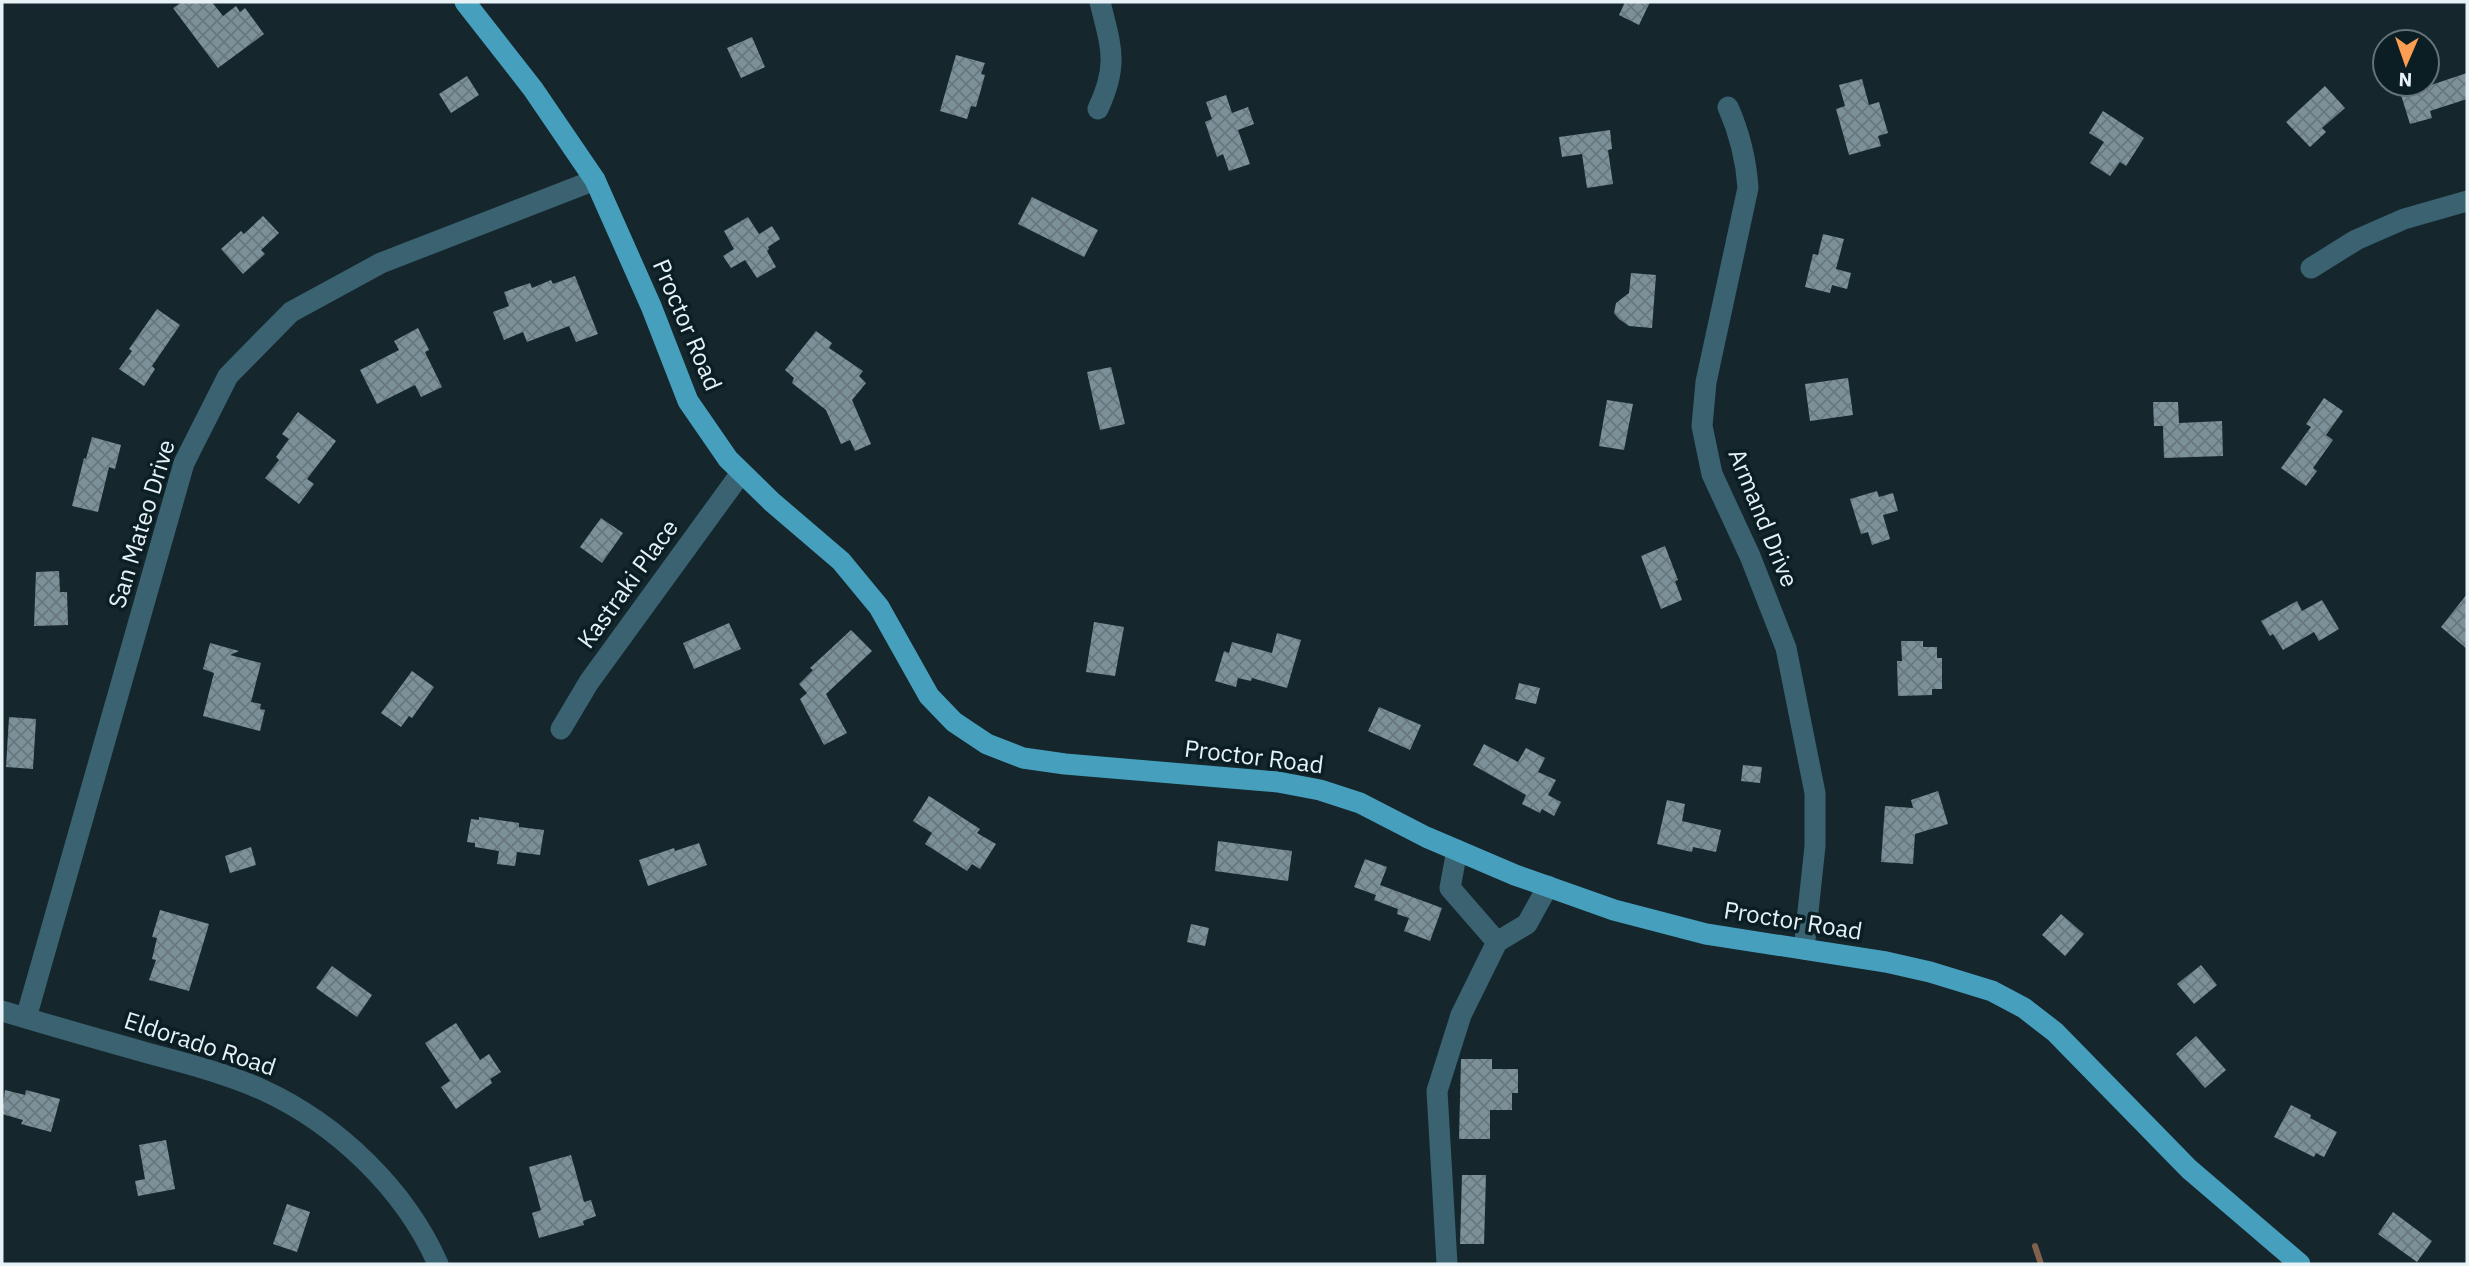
<svg xmlns="http://www.w3.org/2000/svg" width="2469" height="1266" font-family="'IBM Plex Sans',sans-serif">
<style>
.lines{fill:none;stroke-linecap:round;stroke-linejoin:round}
.stream{stroke:#80624c;stroke-width:6}
.building{fill:url(#building-cross-hatch)}
.minor{stroke:#3a6270;stroke-width:21}
.major{stroke:#46a0bd;stroke-width:21}
.labels{text-anchor:middle;stroke-width:7;stroke-linejoin:round;paint-order:stroke}
.street-label{font-size:24px;fill:#e7f2f6;stroke:#0b1e24}
</style>
<defs>
<pattern id="building-cross-hatch" width="8" height="8" patternUnits="userSpaceOnUse" patternTransform="scale(1.75)"><rect width="8" height="8" fill="#7b9098"/><path d="M0 0l8 8M0 8l8-8" fill="none" stroke="#68777d"/></pattern>
</defs>
<rect width="100%" height="100%" fill="#15272d"/>
<g class="lines">
<path class="stream" d="M 2035,1246 L 2041,1264"/>
</g>
<path class="building" d="M 182,2 L 212,2 L 223,16 L 236,6 L 240,12 L 245,8 L 264,34 L 218,68 L 173,8 Z
M 1625,2 L 1650,2 L 1639,25 L 1619,15 Z
M 752,37 L 765,67 L 741,78 L 727,48 Z
M 956,55 L 985,63 L 981,74 L 985,75 L 976,107 L 971,106 L 967,119 L 940,111 Z
M 2467,73 L 2467,99 L 2430,111 L 2432,118 L 2410,124 L 2401,95 Z
M 467,76 L 479,95 L 451,113 L 439,94 Z
M 1862,79 L 1869,105 L 1879,102 L 1888,133 L 1878,136 L 1881,146 L 1849,155 L 1836,109 L 1845,106 L 1839,85 Z
M 2325,86 L 2345,108 L 2322,128 L 2326,132 L 2310,147 L 2286,122 Z
M 1226,95 L 1232,113 L 1248,107 L 1254,124 L 1238,130 L 1250,164 L 1229,171 L 1223,154 L 1217,157 L 1205,122 L 1212,119 L 1206,102 Z
M 2103,111 L 2144,138 L 2126,166 L 2120,162 L 2110,176 L 2090,163 L 2104,142 L 2089,133 Z
M 1610,130 L 1612,149 L 1608,150 L 1613,184 L 1587,188 L 1582,154 L 1562,157 L 1559,137 Z
M 1032,197 L 1098,230 L 1084,257 L 1018,224 Z
M 263,216 L 279,233 L 261,250 L 265,254 L 243,274 L 221,249 L 241,231 L 244,234 Z
M 748,217 L 759,234 L 772,226 L 780,239 L 768,247 L 769,249 L 767,251 L 776,267 L 757,278 L 745,260 L 731,268 L 723,256 L 734,249 L 724,231 Z
M 1823,234 L 1844,239 L 1836,269 L 1851,273 L 1847,289 L 1832,285 L 1830,293 L 1805,287 L 1813,254 L 1818,255 Z
M 1631,273 L 1656,275 L 1652,328 L 1629,326 L 1619,319 L 1614,313 L 1616,303 L 1629,293 Z
M 575,276 L 598,334 L 576,342 L 569,326 L 527,342 L 523,332 L 504,340 L 493,312 L 509,306 L 504,292 L 530,283 L 532,288 L 551,280 L 553,284 Z
M 157,309 L 180,325 L 152,366 L 155,369 L 144,386 L 119,369 L 132,351 L 129,349 Z
M 418,328 L 429,350 L 425,352 L 442,387 L 421,397 L 415,385 L 377,404 L 360,370 L 399,350 L 394,341 Z
M 816,331 L 832,343 L 829,348 L 863,371 L 859,376 L 866,383 L 852,400 L 871,444 L 855,451 L 850,440 L 841,444 L 826,410 L 792,383 L 794,378 L 785,370 Z
M 1111,367 L 1125,424 L 1100,430 L 1087,372 Z
M 1848,378 L 1853,415 L 1810,421 L 1805,384 Z
M 2324,398 L 2343,411 L 2326,435 L 2333,440 L 2313,468 L 2317,471 L 2306,486 L 2281,468 L 2311,427 L 2306,424 Z
M 1607,400 L 1633,404 L 1624,450 L 1599,446 Z
M 2153,402 L 2178,402 L 2179,423 L 2222,421 L 2223,456 L 2164,458 L 2163,426 L 2154,426 Z
M 298,412 L 336,441 L 307,479 L 314,484 L 299,504 L 265,478 L 279,460 L 276,457 L 289,439 L 282,434 Z
M 92,437 L 121,445 L 115,469 L 109,467 L 98,512 L 72,506 L 84,458 L 86,459 Z
M 1877,491 L 1879,497 L 1893,493 L 1898,511 L 1883,515 L 1890,539 L 1872,545 L 1868,532 L 1861,534 L 1850,499 Z
M 601,518 L 623,533 L 602,563 L 580,547 Z
M 1665,546 L 1678,580 L 1675,581 L 1682,600 L 1661,609 L 1641,556 Z
M 59,571 L 60,592 L 67,592 L 68,625 L 34,626 L 36,572 Z
M 2467,594 L 2467,649 L 2441,627 Z
M 2322,600 L 2339,629 L 2319,641 L 2314,632 L 2283,650 L 2273,634 L 2270,636 L 2261,621 L 2297,601 L 2302,611 Z
M 1094,622 L 1124,627 L 1115,676 L 1086,672 Z
M 729,623 L 741,649 L 694,669 L 683,643 Z
M 851,630 L 872,651 L 826,694 L 847,733 L 824,745 L 800,699 L 807,693 L 799,684 L 813,670 L 810,668 Z
M 1277,633 L 1301,640 L 1287,688 L 1252,678 L 1251,681 L 1238,678 L 1236,687 L 1215,681 L 1224,651 L 1229,653 L 1232,642 L 1272,653 Z
M 1901,641 L 1923,641 L 1923,647 L 1937,647 L 1937,658 L 1942,658 L 1942,689 L 1932,689 L 1932,695 L 1898,696 L 1897,661 L 1902,661 Z
M 210,643 L 239,651 L 230,655 L 261,663 L 251,702 L 261,704 L 260,709 L 265,710 L 260,731 L 203,716 L 214,673 L 203,669 Z
M 412,671 L 434,687 L 412,718 L 409,716 L 401,727 L 381,713 Z
M 1519,683 L 1540,688 L 1536,704 L 1515,699 Z
M 1379,707 L 1421,725 L 1410,750 L 1368,731 Z
M 9,717 L 36,719 L 33,769 L 6,767 Z
M 1484,744 L 1518,762 L 1526,748 L 1545,758 L 1538,772 L 1556,780 L 1548,795 L 1561,802 L 1554,816 L 1542,809 L 1540,813 L 1522,804 L 1526,795 L 1473,765 Z
M 1743,765 L 1762,767 L 1760,783 L 1741,781 Z
M 1938,791 L 1948,824 L 1915,834 L 1913,864 L 1881,862 L 1885,806 L 1913,808 L 1911,800 Z
M 929,796 L 980,829 L 977,833 L 996,844 L 980,869 L 972,864 L 967,871 L 925,844 L 932,833 L 913,821 Z
M 1667,800 L 1685,804 L 1682,821 L 1721,830 L 1716,852 L 1693,847 L 1692,852 L 1657,844 Z
M 479,817 L 519,823 L 519,827 L 544,830 L 540,855 L 517,852 L 515,866 L 497,864 L 499,851 L 475,847 L 475,843 L 467,842 L 471,819 L 479,820 Z
M 1218,841 L 1292,851 L 1288,881 L 1215,871 Z
M 699,843 L 707,865 L 648,886 L 639,860 L 674,848 L 675,851 Z
M 251,847 L 256,865 L 230,873 L 225,856 Z
M 1365,859 L 1387,867 L 1380,885 L 1442,908 L 1430,941 L 1404,931 L 1409,918 L 1397,914 L 1398,909 L 1374,900 L 1376,895 L 1354,887 Z
M 160,910 L 209,924 L 189,991 L 149,980 L 156,960 L 152,959 L 157,938 L 152,937 Z
M 2061,914 L 2084,934 L 2065,956 L 2042,935 Z
M 1191,924 L 1209,928 L 1205,946 L 1187,942 Z
M 2201,965 L 2217,985 L 2194,1004 L 2177,984 Z
M 332,966 L 372,995 L 357,1017 L 316,988 Z
M 456,1023 L 480,1060 L 489,1054 L 501,1072 L 490,1079 L 492,1083 L 456,1109 L 441,1087 L 450,1081 L 425,1043 Z
M 2196,1036 L 2226,1070 L 2205,1088 L 2176,1054 Z
M 1461,1059 L 1492,1059 L 1492,1069 L 1518,1069 L 1518,1093 L 1512,1093 L 1512,1110 L 1490,1110 L 1490,1139 L 1459,1139 Z
M 5,1090 L 25,1095 L 26,1090 L 60,1099 L 51,1132 L 21,1124 L 23,1120 L 2,1114 Z
M 2291,1105 L 2311,1115 L 2310,1118 L 2337,1132 L 2324,1157 L 2316,1153 L 2314,1157 L 2274,1137 Z
M 166,1140 L 175,1189 L 138,1196 L 135,1181 L 145,1179 L 139,1145 Z
M 571,1155 L 584,1202 L 591,1200 L 596,1216 L 583,1221 L 584,1225 L 539,1238 L 532,1213 L 541,1210 L 529,1167 Z
M 1462,1175 L 1486,1175 L 1484,1244 L 1460,1244 Z
M 287,1204 L 310,1212 L 297,1252 L 273,1244 Z
M 2393,1212 L 2432,1241 L 2417,1262 L 2378,1234 Z"/>
<g class="lines">
<path class="minor" d="M 1728,107 C 1740,134 1746,158 1748,188 L 1706,382 L 1702,426 L 1712,474 L 1750,556 L 1786,648 L 1815,793 L 1815,846 L 1804,949
M 1098,109 C 1119,64 1111,47 1100,2
M 2311,268 L 2356,240 L 2404,219 L 2467,201
M 561,729 L 589,682 L 741,473
M 1457,850 L 1450,888 L 1497,942 L 1527,924 L 1548,886
M 2,1011 C 52,1026 101,1040 151,1054 C 189,1064 227,1074 263,1090 C 337,1124 405,1189 438,1264
M 26,1018 L 184,463 L 228,376 L 291,312 L 381,263 L 595,180
M 1447,1264 L 1437,1091 L 1461,1015 L 1497,942"/>
<path class="major" d="M 465,2 L 533,89 L 595,180 L 651,306 L 688,401 L 728,459 L 772,502 L 841,561 L 879,607 L 929,696 L 954,722 L 987,744 L 1023,758 L 1065,764 L 1278,782 L 1320,790 L 1360,803 L 1426,837 L 1515,875 L 1614,910 L 1706,934 L 1886,962 L 1930,972 L 1992,991 L 2024,1008 L 2055,1032 L 2189,1169 L 2300,1264"/>
</g>
<g class="labels">
<g class="street-label">
<text transform="translate(687 325) rotate(67)" y="8">Proctor Road</text>
<text transform="translate(1763 518) rotate(68)" y="8">Armand Drive</text>
<text transform="translate(142 524) rotate(-73)" y="8">San Mateo Drive</text>
<text transform="translate(628 584) rotate(-54)" y="8">Kastraki Place</text>
<text transform="translate(1254 757) rotate(7)" y="8">Proctor Road</text>
<text transform="translate(1793 921) rotate(9)" y="8">Proctor Road</text>
<text transform="translate(200 1044) rotate(18)" y="8">Eldorado Road</text>
</g>
</g>
<rect width="2469" height="1266" fill="none" stroke="#e7f2f6" stroke-width="7"/>
<g transform="translate(2406 63) rotate(182)"><circle r="33" fill="#0b1e24" stroke="#637378" stroke-width="2"/>
<path d="M0-5L12 26L0 18L-12 26Z" fill="#fc9e52"/>
<text y="-10" font-size="19" font-weight="bold" text-anchor="middle" fill="#e7f2f6">N</text>
</g>
</svg>
